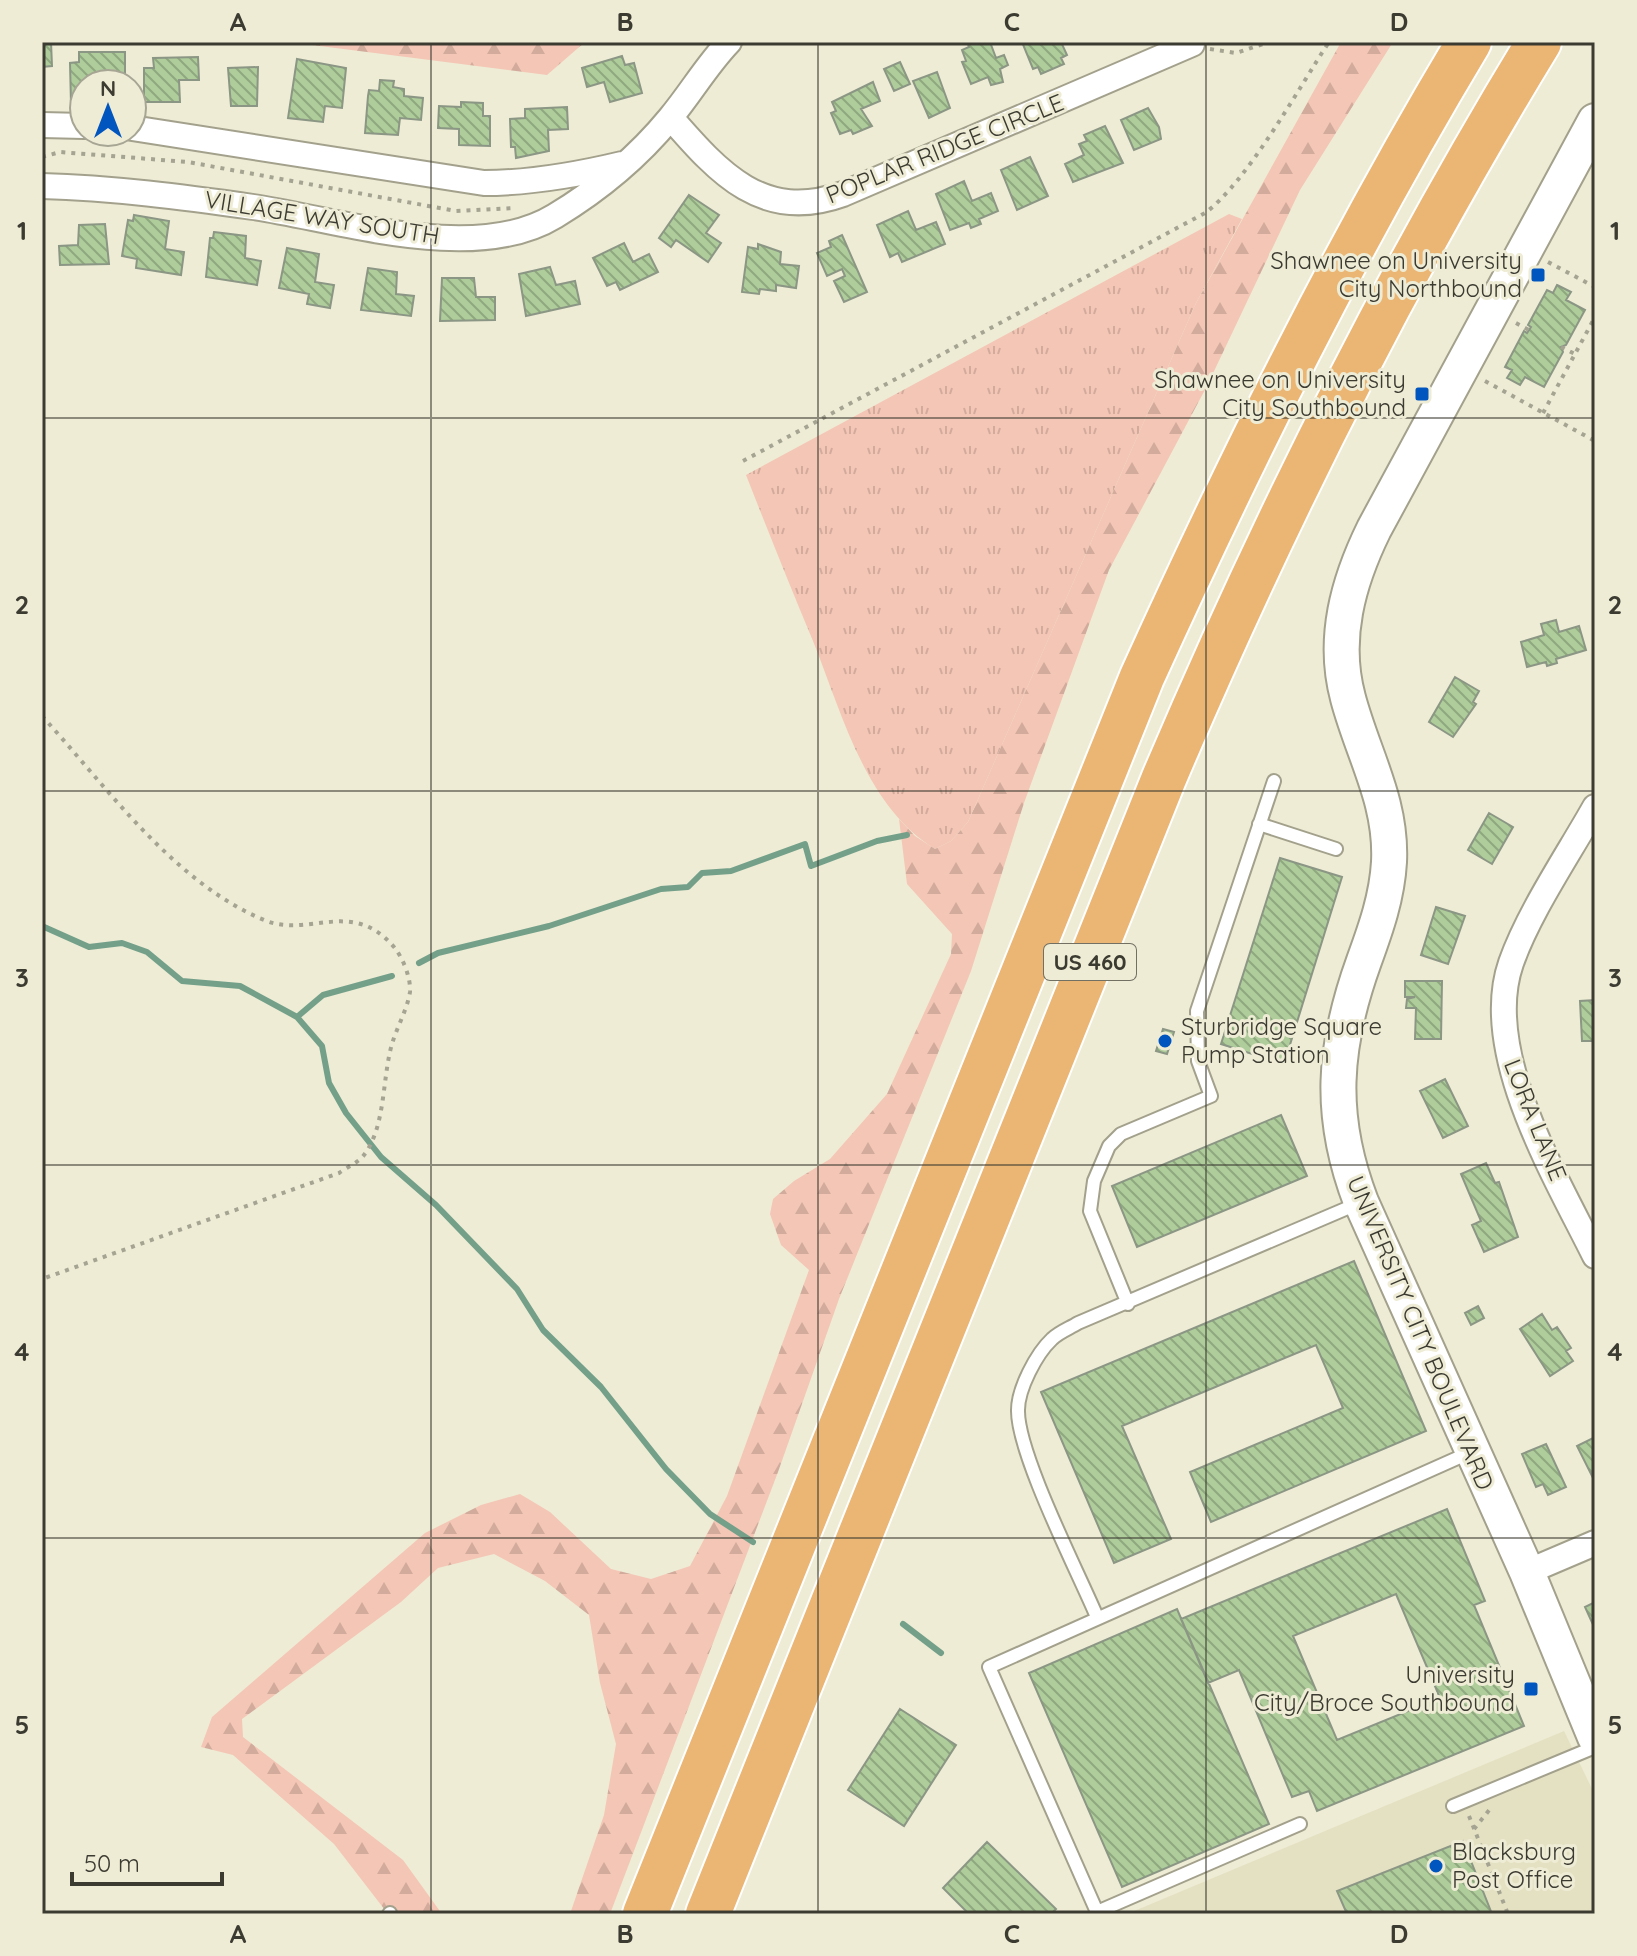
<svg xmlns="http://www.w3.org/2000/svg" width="1637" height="1956" font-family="Quicksand,sans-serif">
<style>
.built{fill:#e4e1c3}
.grass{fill:url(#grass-tufts)}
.forest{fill:url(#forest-firs)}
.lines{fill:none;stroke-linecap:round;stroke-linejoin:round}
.stream{stroke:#74a08a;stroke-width:6}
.building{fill:url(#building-back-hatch);stroke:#8b9684;stroke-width:2;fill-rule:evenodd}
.service-casing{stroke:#a3a18c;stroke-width:16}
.minor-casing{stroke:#a3a18c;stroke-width:28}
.secondary-casing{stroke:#a3a18c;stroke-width:38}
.motorway-casing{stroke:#fff;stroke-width:48}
.path{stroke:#a5a492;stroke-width:4;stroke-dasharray:4 6;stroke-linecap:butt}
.service{stroke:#fff;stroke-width:12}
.minor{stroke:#fff;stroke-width:24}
.secondary{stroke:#fff;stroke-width:34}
.motorway{stroke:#ebb573;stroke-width:44}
.grid{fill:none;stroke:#3c3b32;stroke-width:2;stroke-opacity:0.55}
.poi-dot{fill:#0155be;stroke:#eeecd5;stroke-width:3}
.labels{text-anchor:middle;stroke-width:6;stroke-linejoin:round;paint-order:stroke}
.shield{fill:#eeecd5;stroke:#717063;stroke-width:2}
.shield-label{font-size:22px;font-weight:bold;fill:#3c3b32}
.street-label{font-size:24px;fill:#3c3b32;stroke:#eeecd5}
.poi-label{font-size:24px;fill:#3c3b32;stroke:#eeecd5;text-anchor:end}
.neatline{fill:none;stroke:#3c3b32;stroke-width:3}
.grid-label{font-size:26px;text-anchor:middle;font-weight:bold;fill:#3c3b32}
</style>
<defs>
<pattern id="grass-tufts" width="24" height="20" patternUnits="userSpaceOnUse" patternTransform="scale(2)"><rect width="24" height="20" fill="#f4c6b6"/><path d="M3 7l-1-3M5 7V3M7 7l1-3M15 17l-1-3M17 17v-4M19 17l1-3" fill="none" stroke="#d2ab9d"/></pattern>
<pattern id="forest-firs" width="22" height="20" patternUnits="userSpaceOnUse" patternTransform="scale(2)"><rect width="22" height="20" fill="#f4c6b6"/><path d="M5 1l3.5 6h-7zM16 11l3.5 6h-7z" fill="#d2ab9d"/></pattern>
<pattern id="building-back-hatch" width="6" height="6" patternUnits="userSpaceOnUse" patternTransform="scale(2)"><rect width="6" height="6" fill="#aecd9b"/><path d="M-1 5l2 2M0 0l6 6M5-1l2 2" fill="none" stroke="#8fa87f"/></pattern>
</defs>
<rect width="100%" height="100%" fill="#eeecd5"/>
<path class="built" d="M 1564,1731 L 1595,1795 L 1595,1914 L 1127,1914 Z"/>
<path class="grass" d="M 1229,214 L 1242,219 L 1196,303 L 968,822 L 951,841 L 935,849 C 865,806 842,713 813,641 C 790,586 768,531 746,475 Z"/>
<path class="forest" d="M 229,42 L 585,42 L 547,75 L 312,45 Z
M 1341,42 L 1393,42 L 1300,190 L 1207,386 L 1109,570 L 1024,803 L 971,971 L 839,1299 L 778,1472 L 610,1914 L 570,1914 L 604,1815 L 616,1744 L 600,1683 L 589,1615 L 545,1581 L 494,1554 L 438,1568 L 401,1602 L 242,1719 L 243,1737 L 403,1860 L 442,1914 L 388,1914 L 334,1844 L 233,1755 L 201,1747 L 212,1717 L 425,1533 L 481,1505 L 520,1494 L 550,1512 L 611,1569 L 651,1579 L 690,1566 L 727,1496 L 809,1270 L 781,1245 L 770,1214 L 773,1199 L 794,1181 L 830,1159 L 887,1094 L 951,954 L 952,934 L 907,884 L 899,819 L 915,836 L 935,849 L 951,841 L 968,822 L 1196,303 Z"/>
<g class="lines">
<path class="stream" d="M 42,926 L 89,947 L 122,943 L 147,952 L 182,981 L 240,986 L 297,1017 L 322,1046 L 329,1083 L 346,1113 L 381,1157 L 436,1205 L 517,1289 L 543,1330 L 601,1387 L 666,1469 L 710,1514 L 753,1542
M 419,963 L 438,953 L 549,926 L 661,889 L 688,887 L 702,873 L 731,871 L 805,844 L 811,866 L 877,841 L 907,835
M 297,1017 L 323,995 L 392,976
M 903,1624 L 941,1653"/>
</g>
<path class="building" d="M 42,42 L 51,42 L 52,66 L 42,67 Z
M 967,42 L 990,42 L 996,58 L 1004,55 L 1008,65 L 1000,69 L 1003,82 L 991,85 L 988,77 L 971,84 L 962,62 L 966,61 L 962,50 L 969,47 Z
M 1022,42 L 1061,42 L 1067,55 L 1061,58 L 1064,64 L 1041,74 L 1038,67 L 1033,69 Z
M 79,52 L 125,52 L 125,75 L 105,75 L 105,84 L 84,84 L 84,104 L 71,104 L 70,63 L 79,62 Z
M 622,56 L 625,65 L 634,63 L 642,93 L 610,102 L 604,82 L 587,87 L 582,68 Z
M 198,57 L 199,80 L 179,80 L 180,102 L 144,102 L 144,68 L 154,68 L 153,58 Z
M 297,59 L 346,68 L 342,108 L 325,106 L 323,122 L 288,118 Z
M 900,62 L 910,84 L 894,91 L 884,69 Z
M 258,67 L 257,106 L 231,106 L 228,68 Z
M 937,72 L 950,108 L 929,118 L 913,81 Z
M 380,80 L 394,81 L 393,87 L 404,89 L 404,96 L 423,98 L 421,120 L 400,118 L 398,135 L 365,133 L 368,96 L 369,90 L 379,91 Z
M 873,82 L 880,101 L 861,109 L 872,126 L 853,134 L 851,130 L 840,134 L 831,113 L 836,111 L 832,102 Z
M 461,102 L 483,103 L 483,116 L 490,116 L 490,146 L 459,145 L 459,129 L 438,128 L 439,106 L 461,107 Z
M 567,107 L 568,129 L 548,130 L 549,151 L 516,158 L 515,147 L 511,147 L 510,119 L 525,118 L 525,109 Z
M 1148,108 L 1159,127 L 1161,139 L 1134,150 L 1121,120 Z
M 1105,126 L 1123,163 L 1073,182 L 1065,164 L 1084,155 L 1079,144 L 1087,141 L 1084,135 Z
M 1030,157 L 1048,196 L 1017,210 L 1001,170 Z
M 964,181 L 972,201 L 991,193 L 998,211 L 979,219 L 981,224 L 971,228 L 969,223 L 950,230 L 936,194 Z
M 689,195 L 719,215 L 706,233 L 721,243 L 708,262 L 676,240 L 671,247 L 659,238 Z
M 908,211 L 916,230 L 936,222 L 945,244 L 902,262 L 898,253 L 890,257 L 877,225 Z
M 134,215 L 169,221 L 165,249 L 184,252 L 181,275 L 136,268 L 137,259 L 122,256 L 128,220 L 133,221 Z
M 105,224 L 109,264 L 60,265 L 59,246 L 78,245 L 79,225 Z
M 214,232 L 246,236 L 245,258 L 261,261 L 257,285 L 206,277 L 210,238 L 213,238 Z
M 842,235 L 867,292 L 844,302 L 834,281 L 845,276 L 842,269 L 827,276 L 817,253 L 831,247 L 829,241 Z
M 624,243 L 633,262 L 649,254 L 658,272 L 620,290 L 616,282 L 607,286 L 593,258 Z
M 758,244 L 781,252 L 780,264 L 799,266 L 796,288 L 776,285 L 776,291 L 760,289 L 759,294 L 742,292 L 748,247 L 758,249 Z
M 287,248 L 319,254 L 315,282 L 334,285 L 330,308 L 307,304 L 309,294 L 279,288 Z
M 550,267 L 556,285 L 575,281 L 580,304 L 526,316 L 519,274 Z
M 368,268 L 397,272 L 396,294 L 414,296 L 411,316 L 361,310 Z
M 442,278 L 474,278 L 476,297 L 495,297 L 495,320 L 440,321 Z
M 1557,285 L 1571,292 L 1566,300 L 1585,310 L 1566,345 L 1561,347 L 1563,352 L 1544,387 L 1525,377 L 1520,385 L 1507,378 L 1512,370 L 1505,367 L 1524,331 L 1527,333 L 1531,327 L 1528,325 L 1547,290 L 1553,293 Z
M 1556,620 L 1559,632 L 1579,626 L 1586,650 L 1556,659 L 1557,663 L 1547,666 L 1546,662 L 1527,667 L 1521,642 L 1544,635 L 1541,624 Z
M 1455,677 L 1479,691 L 1473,702 L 1476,704 L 1453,737 L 1429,722 Z
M 1489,813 L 1513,827 L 1492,864 L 1468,850 Z
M 1280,858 L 1342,877 L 1284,1064 L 1221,1044 Z
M 1436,907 L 1465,916 L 1448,964 L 1421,955 Z
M 1405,981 L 1442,981 L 1441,1039 L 1415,1039 L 1416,1008 L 1406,1008 L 1407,999 L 1415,997 L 1405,997 Z
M 1595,1000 L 1595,1041 L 1582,1041 L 1580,1001 Z
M 1163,1029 L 1174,1032 L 1167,1054 L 1156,1051 Z
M 1445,1079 L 1468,1126 L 1443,1138 L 1420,1091 Z
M 1281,1115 L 1307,1176 L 1137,1247 L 1112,1186 Z
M 1486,1163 L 1495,1183 L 1499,1182 L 1518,1237 L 1484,1252 L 1472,1225 L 1481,1221 L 1461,1174 Z
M 1354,1261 L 1426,1431 L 1211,1522 L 1190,1472 L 1343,1408 L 1316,1345 L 1122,1426 L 1171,1539 L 1114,1563 L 1041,1392 Z
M 1478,1306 L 1484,1318 L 1471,1325 L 1465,1313 Z
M 1542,1314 L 1552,1330 L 1557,1327 L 1571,1348 L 1566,1351 L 1573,1361 L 1550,1376 L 1520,1329 Z
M 1595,1437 L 1595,1477 L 1593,1478 L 1577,1446 Z
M 1546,1444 L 1566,1487 L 1548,1495 L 1543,1484 L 1536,1487 L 1522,1454 Z
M 1447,1509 L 1485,1601 L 1474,1605 L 1524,1726 L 1317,1811 L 1309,1791 L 1292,1797 L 1239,1670 L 1208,1683 L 1181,1619 ZM 1396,1594 L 1440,1698 L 1337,1740 L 1293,1636 Z
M 1595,1602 L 1595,1629 L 1585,1607 Z
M 1177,1609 L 1269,1824 L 1122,1887 L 1029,1673 Z
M 900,1709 L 956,1745 L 904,1826 L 848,1790 Z
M 1463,1841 L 1492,1914 L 1347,1914 L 1337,1891 Z
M 987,1842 L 1056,1909 L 1051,1914 L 969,1914 L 943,1888 Z"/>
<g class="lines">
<defs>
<path id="service" d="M 1259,824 L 1336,849
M 1128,1304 L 1090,1211 L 1094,1181 L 1109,1146 L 1121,1134 L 1211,1096 L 1198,1061 L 1197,1011 L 1274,781
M 1097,1617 C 1078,1572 1017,1453 1018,1410 C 1018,1389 1036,1354 1052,1339 C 1059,1332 1070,1328 1078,1323 L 1357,1204
M 1453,1806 L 1595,1747
M 1300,1824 L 1097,1912 L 989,1667 L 1471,1452
M 389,1914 L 390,1913"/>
<path id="minor" d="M 671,118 C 719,173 763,223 843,194 L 1192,44
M 42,125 L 84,126
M 132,128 L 484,183 C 532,183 576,175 622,164
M 42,186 C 113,188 183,197 253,207 C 340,220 475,265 555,216 C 598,190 638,157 670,118 C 691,93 706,66 729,42
M 1595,807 C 1568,855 1529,912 1511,963 C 1480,1052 1556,1177 1595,1256
M 1527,1572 L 1595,1543"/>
<path id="secondary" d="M 1595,121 L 1374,529 C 1348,582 1332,639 1348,698 C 1363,755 1392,801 1389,862 C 1387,897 1376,928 1364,961 C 1333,1047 1328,1116 1361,1202 L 1527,1572 L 1595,1737"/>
<path id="motorway" d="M 645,1914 L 1142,677 C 1241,459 1346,247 1469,42
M 708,1914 L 1164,778 C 1272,524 1395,278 1539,42"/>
</defs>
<use href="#service" class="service-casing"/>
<use href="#minor" class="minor-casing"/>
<use href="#secondary" class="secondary-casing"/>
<use href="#motorway" class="motorway-casing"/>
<path class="path" d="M 1210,49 L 1236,53 L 1269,42
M 42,157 L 60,152 L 188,162 L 456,211 L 514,208
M 1548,262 L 1595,287
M 1516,323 L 1529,330
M 1561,347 L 1575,354
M 1485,381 L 1595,441
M 1543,413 L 1595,317
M 743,461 L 1205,213 C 1248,181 1298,89 1329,42
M 42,716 C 107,787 173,882 264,920 C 309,939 351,897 394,947 C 403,958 411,978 410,992 C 407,1010 397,1027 392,1044 C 382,1078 386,1126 364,1155 C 359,1162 346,1168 339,1173 L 42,1279
M 1469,1816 L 1508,1914
M 1474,1829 L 1490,1809"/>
<use href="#service" class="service"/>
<use href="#minor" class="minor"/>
<use href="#secondary" class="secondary"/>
<use href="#motorway" class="motorway"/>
</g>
<path class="grid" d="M 431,42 L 431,1914M 818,42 L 818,1914M 1206,42 L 1206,1914M 42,418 L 1595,418M 42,791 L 1595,791M 42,1165 L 1595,1165M 42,1538 L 1595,1538"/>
<g class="poi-dot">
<rect x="1530" y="267" width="16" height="16" rx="4"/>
<rect x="1414" y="386" width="16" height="16" rx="4"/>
<circle cx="1165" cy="1041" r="8"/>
<rect x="1523" y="1681" width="16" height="16" rx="4"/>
<circle cx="1436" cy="1866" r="8"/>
</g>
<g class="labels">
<rect class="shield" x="1044" y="944" width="92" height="36" rx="6"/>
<g class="shield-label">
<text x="1090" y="970">US 460</text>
</g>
<g class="street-label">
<text transform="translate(945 149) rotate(-22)" y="8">POPLAR RIDGE CIRCLE</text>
<text transform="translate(322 218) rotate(9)" y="8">VILLAGE WAY SOUTH</text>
<text transform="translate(1535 1120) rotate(68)" y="8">LORA LANE</text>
<text transform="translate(1420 1333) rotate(67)" y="8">UNIVERSITY CITY BOULEVARD</text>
</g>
<g class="poi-label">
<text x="1522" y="269">Shawnee on University<tspan x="1522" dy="28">City Northbound</tspan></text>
<text x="1406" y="388">Shawnee on University<tspan x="1406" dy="28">City Southbound</tspan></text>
<text x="1181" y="1035" text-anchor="start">Sturbridge Square<tspan x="1181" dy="28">Pump Station</tspan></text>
<text x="1515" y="1683">University<tspan x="1515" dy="28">City/Broce Southbound</tspan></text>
<text x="1452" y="1860" text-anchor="start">Blacksburg<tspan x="1452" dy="28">Post Office</tspan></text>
</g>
</g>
<rect width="1637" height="1956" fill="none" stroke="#eeecd5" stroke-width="88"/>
<g transform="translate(108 108)"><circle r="38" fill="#eeecd5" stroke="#a7a594" stroke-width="2"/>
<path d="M0-6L14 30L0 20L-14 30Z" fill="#0155be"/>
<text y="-12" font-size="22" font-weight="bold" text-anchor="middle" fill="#3c3b32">N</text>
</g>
<path d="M72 1872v12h150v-12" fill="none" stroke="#3c3b32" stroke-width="4"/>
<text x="84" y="1872" font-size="24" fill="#3c3b32" stroke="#eeecd5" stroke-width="6" paint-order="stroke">50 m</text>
<rect x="44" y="44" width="1549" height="1868" class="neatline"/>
<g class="grid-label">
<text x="238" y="31">A</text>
<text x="625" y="31">B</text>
<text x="1012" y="31">C</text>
<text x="1399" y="31">D</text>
<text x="22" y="240">1</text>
<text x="1615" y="240">1</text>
<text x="22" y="614">2</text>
<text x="1615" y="614">2</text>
<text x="22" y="987">3</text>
<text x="1615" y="987">3</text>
<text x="22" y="1361">4</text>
<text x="1615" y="1361">4</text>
<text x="22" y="1734">5</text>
<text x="1615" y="1734">5</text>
<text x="238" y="1943">A</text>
<text x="625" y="1943">B</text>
<text x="1012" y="1943">C</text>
<text x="1399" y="1943">D</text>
</g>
</svg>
